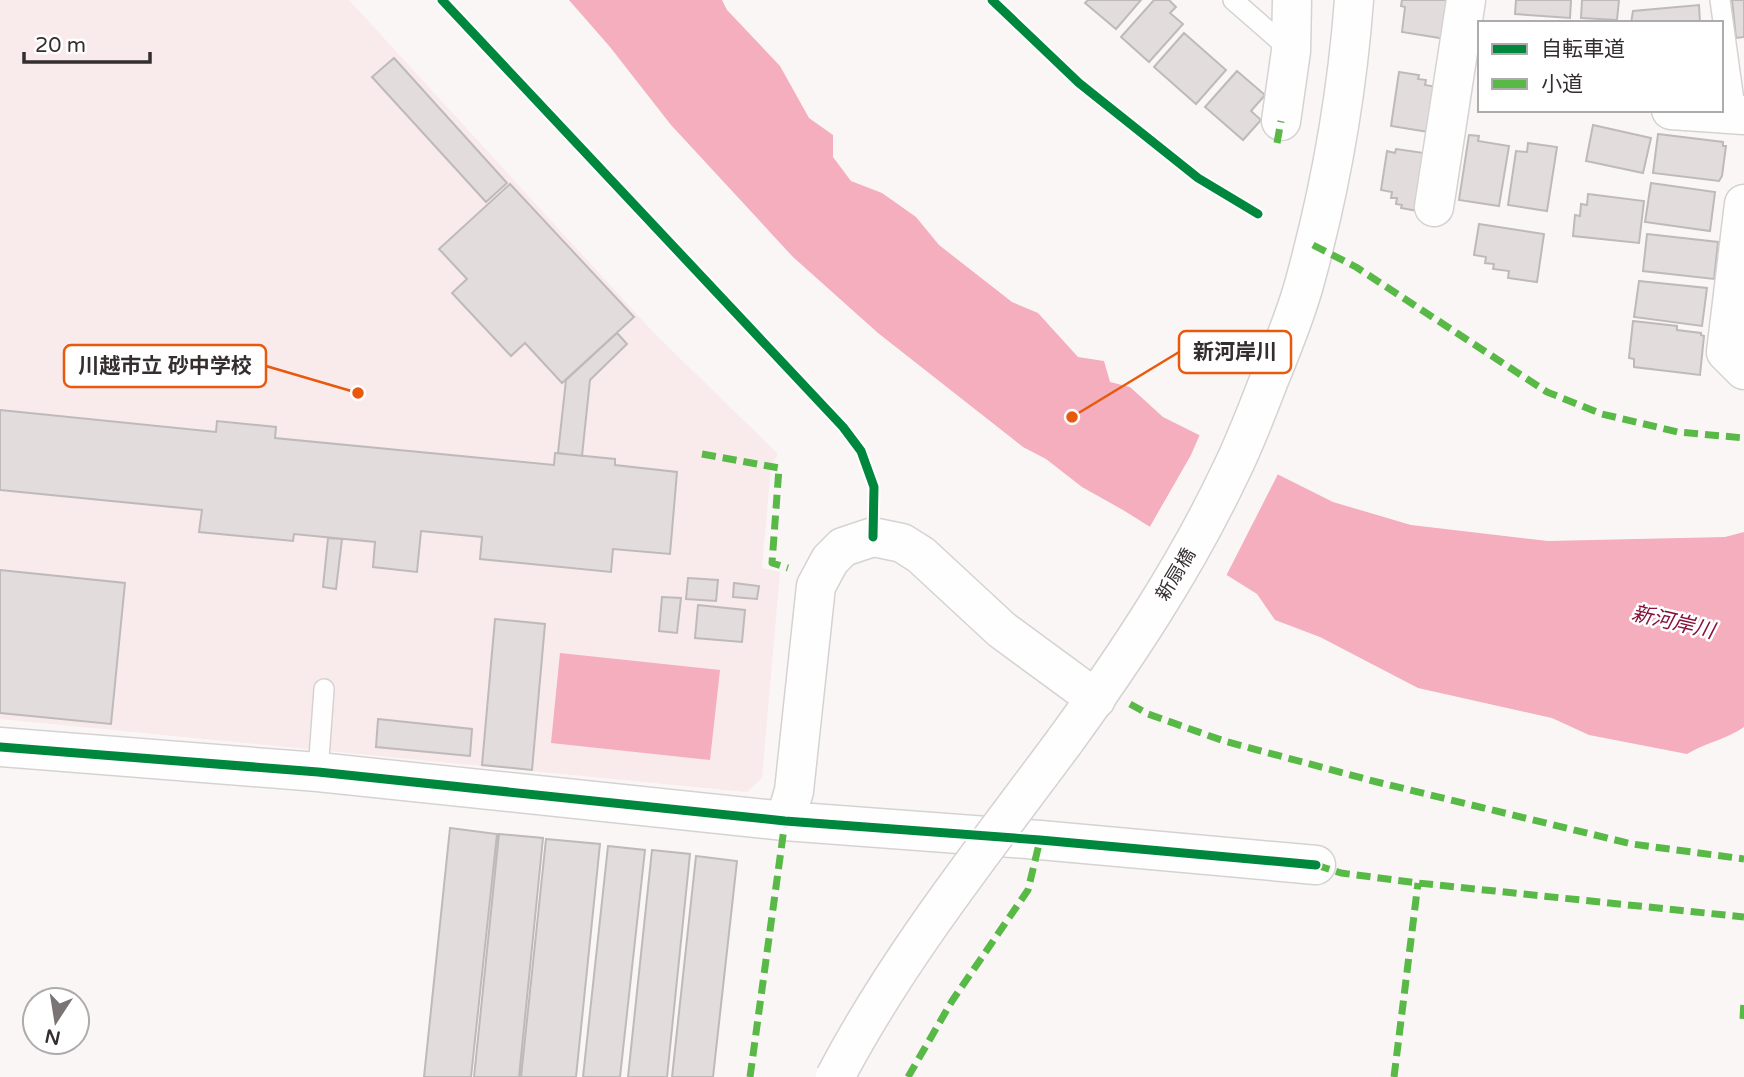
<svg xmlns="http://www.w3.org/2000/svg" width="1744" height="1077" font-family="'Varela Round','Noto Sans JP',sans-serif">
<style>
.built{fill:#f9eaec}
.water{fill:#f4aebd}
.pier{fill:#fbf6f6}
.building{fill:#e2dcdd;stroke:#bebaba;stroke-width:2}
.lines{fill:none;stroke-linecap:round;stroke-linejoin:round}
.lane-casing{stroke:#d7d2d2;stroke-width:22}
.street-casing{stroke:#d7d2d2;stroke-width:41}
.secondary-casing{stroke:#d7d2d2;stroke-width:41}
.lane{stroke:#fefefe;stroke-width:19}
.street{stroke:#fefefe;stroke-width:38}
.secondary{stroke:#fefefe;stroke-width:38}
.secondary-bridge-casing{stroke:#d7d2d2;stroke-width:41;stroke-linecap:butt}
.secondary-bridge{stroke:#fefefe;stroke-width:38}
.quiet{stroke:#58b947;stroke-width:7;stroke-dasharray:14 7;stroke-linecap:butt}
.cycleway-casing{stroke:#fff;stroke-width:13}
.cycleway{stroke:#00873e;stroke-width:9}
.labels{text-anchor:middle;stroke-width:5;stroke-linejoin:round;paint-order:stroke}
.street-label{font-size:19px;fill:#352e2f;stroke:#fff}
.water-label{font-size:21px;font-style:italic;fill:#87123c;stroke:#fff}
.leader{fill:none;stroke:#e8590c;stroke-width:2.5}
.callout-dot{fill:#e8590c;stroke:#fff;stroke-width:2.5}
.callout{fill:#fff;stroke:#e8590c;stroke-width:2.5}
.callout-label{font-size:21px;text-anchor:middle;font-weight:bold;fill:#352e2f}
</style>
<rect width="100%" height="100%" fill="#fbf6f6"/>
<path class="built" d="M 0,0 L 349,0 L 653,332 L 778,454 L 771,466 L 762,568 L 780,572 L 762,778 L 747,792 L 0,719 Z"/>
<path class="water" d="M 569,0 L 722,0 L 727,10 L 780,66 L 809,118 L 833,135 L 833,157 L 851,181 L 882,193 L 916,217 L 939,245 L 1012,302 L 1038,313 L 1078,357 L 1104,361 L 1110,382 L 1130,387 L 1163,417 L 1333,502 L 1411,525 L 1548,541 L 1725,537 L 1744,532 L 1744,727 C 1727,739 1705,743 1687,754 L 1589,735 L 1552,718 L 1418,688 L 1320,637 L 1275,620 L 1257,594 L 1123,510 L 1082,487 L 1046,459 L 1023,447 L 878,333 L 793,257 L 671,125 L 610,47 Z
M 560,653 L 720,670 L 710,760 L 551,743 Z"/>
<path class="pier" d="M 1201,432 L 1279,472 L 1225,578 L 1148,530 L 1191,455 Z"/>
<path class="building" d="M 1088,0 L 1141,0 L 1116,29 L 1085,3 Z
M 1154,0 L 1169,0 L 1176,7 L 1170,13 L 1183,24 L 1149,62 L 1121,37 Z
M 1402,0 L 1452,0 L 1446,39 L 1402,32 L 1405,7 L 1401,6 Z
M 1516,0 L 1571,0 L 1570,18 L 1515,14 Z
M 1582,0 L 1619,0 L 1617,20 L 1581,18 Z
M 1732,0 L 1744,0 L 1744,37 L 1736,38 Z
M 1699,5 L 1700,23 L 1631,23 L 1633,11 Z
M 1184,33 L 1226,70 L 1196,104 L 1154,67 Z
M 394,58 L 507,183 L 486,202 L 372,77 Z
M 1237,71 L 1265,95 L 1251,111 L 1261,120 L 1243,140 L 1205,107 Z
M 1399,72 L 1419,75 L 1418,79 L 1426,80 L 1425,85 L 1442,88 L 1435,133 L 1391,126 Z
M 1593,125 L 1651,138 L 1643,173 L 1586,161 Z
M 1658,134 L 1723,142 L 1723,146 L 1726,146 L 1722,176 L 1719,181 L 1653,173 Z
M 1469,135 L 1479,136 L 1478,141 L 1509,146 L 1499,206 L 1459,200 Z
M 1528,143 L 1557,147 L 1547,211 L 1508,205 L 1516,151 L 1527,152 Z
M 1396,149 L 1424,153 L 1423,212 L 1401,208 L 1402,205 L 1396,204 L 1397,198 L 1391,198 L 1392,192 L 1381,190 L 1387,151 L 1395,153 Z
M 1651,183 L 1715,192 L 1710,231 L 1645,222 Z
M 510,184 L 634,317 L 562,383 L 525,343 L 511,356 L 452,293 L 467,279 L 439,249 Z
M 1588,194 L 1644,201 L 1639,243 L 1573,236 L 1575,215 L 1580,216 L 1581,204 L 1587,205 Z
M 1479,224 L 1544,234 L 1537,282 L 1508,278 L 1509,271 L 1493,269 L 1494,264 L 1485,263 L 1486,257 L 1474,255 Z
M 1647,234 L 1718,242 L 1714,279 L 1643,271 Z
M 1639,281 L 1707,288 L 1702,326 L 1634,317 Z
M 1633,321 L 1677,326 L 1677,330 L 1701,333 L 1701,335 L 1704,336 L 1700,375 L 1634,367 L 1634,359 L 1629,358 Z
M 617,333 L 627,344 L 590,380 L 582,456 L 558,453 L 566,380 Z
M 0,410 L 216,432 L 217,421 L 276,427 L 275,438 L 554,465 L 555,453 L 615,459 L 615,465 L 677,472 L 670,554 L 613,549 L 611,572 L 480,559 L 482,537 L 421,531 L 417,572 L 373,567 L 375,542 L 294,534 L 293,541 L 199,532 L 202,510 L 0,490 Z
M 328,538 L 342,539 L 336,589 L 323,587 Z
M 0,570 L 125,583 L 111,724 L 0,713 Z
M 688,578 L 718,580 L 716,601 L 686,599 Z
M 734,583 L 759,586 L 757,599 L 733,597 Z
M 662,597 L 681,598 L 677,633 L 659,631 Z
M 698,605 L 745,610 L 742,642 L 695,638 Z
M 495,619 L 545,624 L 532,770 L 482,765 Z
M 378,719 L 472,729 L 470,756 L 376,747 Z
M 450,828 L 497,834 L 471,1077 L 424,1077 Z
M 499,834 L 543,838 L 519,1077 L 474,1077 Z
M 546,839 L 600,844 L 576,1077 L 521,1077 Z
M 608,846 L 645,850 L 620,1077 L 583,1077 Z
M 652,850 L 690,854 L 667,1077 L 628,1077 Z
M 696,856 L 737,861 L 713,1077 L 672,1077 Z"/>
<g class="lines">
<defs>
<path id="lane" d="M 1233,0 L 1290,50
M 1720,0 L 1736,115
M 318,772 L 324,689"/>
<path id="street" d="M 1671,110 L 1744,115
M 1281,121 L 1291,51 L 1292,0
M 1744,204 L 1726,352 L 1744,370
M 1434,207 L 1466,0
M 0,747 L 318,772 L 785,821 L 1040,840 L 1316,865
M 785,821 L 794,791 L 816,586 L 830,560 L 843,547 L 873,537 L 902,543 L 921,555 L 1002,630 L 1096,699"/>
<path id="secondary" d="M 1064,742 C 1126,657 1185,568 1230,473 C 1245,443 1257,411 1269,380 C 1282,348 1296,315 1305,281 C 1330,190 1347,94 1354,0"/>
</defs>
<use href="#lane" class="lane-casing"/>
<use href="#street" class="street-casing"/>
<use href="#secondary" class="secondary-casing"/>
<use href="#lane" class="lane"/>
<use href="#street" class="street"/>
<use href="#secondary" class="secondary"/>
<defs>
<path id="secondary-bridge" d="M 835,1077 C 898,957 984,850 1064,742"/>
</defs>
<use href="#secondary-bridge" class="secondary-bridge-casing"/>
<use href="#secondary-bridge" class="secondary-bridge"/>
<path class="quiet" d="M 1277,143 L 1281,121
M 1313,245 L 1356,267 L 1547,392 L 1602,414 L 1678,432 L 1744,438
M 702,454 L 779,468 L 772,563 L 788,568
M 1130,704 L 1148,714 L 1224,741 L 1377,782 L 1632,844 L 1744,859
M 1316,865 L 1341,873 L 1418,883 L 1744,917
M 1743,1019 L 1744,1000
M 750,1077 L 785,821
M 908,1077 L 952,1001 L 1028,890 L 1040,840
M 1394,1077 L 1418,883"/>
<defs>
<path id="cycleway" d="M 442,0 L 843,427 L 861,451 L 874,487 L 873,537
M 992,0 L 1079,83 L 1198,178 L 1258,214
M 0,747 L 318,772 L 785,821 L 1040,840 L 1316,865"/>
</defs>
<use href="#cycleway" class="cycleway-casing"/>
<use href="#cycleway" class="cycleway"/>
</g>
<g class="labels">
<g class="street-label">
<text transform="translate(1175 574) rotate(-59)" y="7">新扇橋</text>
</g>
<g class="water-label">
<text transform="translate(1673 622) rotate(13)" y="7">新河岸川</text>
</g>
</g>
<path class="leader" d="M1072 417L1179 352M358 393L266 366"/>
<g class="callout-dot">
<circle cx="1072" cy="417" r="7"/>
<circle cx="358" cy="393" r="7"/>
</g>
<g class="callout">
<rect x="1179" y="331" width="112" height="42" rx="7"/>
<rect x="64" y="345" width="202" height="42" rx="7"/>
</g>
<g class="callout-label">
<text x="1235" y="359">新河岸川</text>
<text x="165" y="373">川越市立 砂中学校</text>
</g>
<rect x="1478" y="21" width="245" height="91" fill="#ffffff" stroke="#aeabac" stroke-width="2"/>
<rect x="1492" y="44" width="35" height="10" fill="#00873e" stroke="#aeabac" stroke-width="2"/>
<text x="1541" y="56" font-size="21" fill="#352e2f">自転車道</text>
<rect x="1492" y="79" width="35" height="10" fill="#58b947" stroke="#aeabac" stroke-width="2"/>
<text x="1541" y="91" font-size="21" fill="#352e2f">小道</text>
<g transform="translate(56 1021) rotate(192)"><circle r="33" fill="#ffffff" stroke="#aeabac" stroke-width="2"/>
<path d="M0-5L12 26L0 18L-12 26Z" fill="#7a7475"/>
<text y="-10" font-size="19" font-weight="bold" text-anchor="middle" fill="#352e2f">N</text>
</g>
<path d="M24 52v10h126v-10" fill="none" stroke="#352e2f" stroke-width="3.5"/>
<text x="35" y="52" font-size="21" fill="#352e2f" stroke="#ffffff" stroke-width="5" paint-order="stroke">20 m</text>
</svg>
